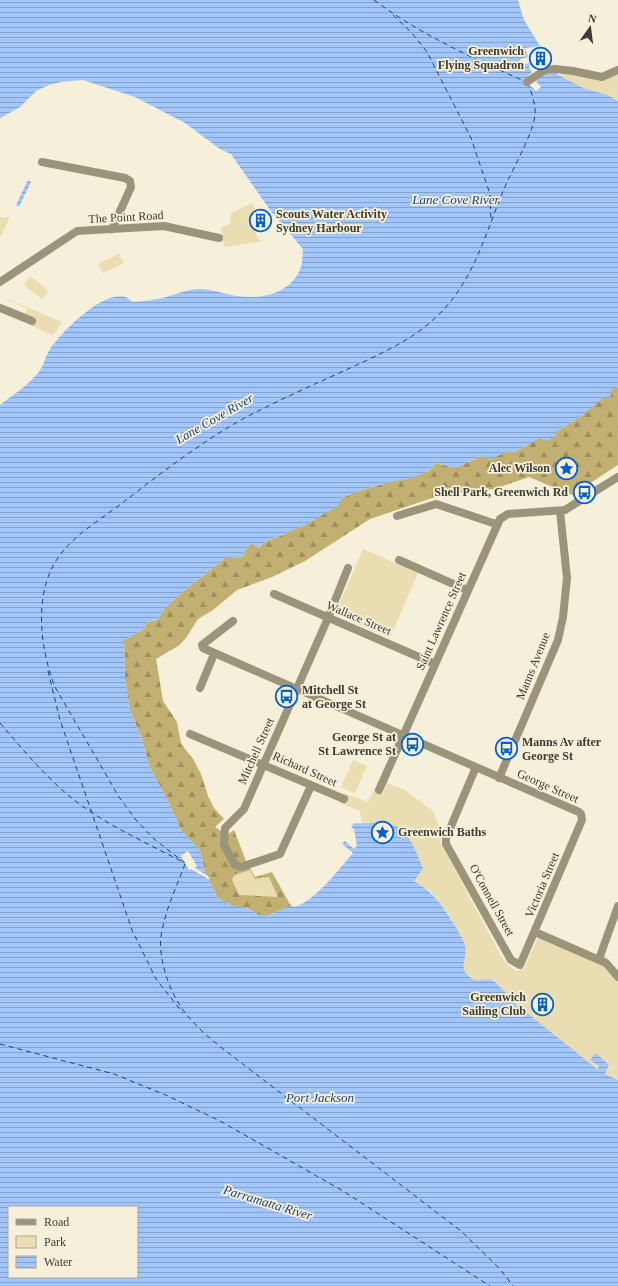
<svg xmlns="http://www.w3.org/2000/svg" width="618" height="1286" font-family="Georgia,serif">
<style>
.forest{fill:url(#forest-firs)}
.green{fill:#e9ddb1}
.water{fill:url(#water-rules);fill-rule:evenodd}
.pier{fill:#f6f0da}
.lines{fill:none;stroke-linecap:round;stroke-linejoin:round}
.ferry{stroke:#164480;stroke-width:1;stroke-dasharray:5 4;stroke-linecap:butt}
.minor{stroke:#9b947a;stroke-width:8}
.labels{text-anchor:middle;stroke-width:3.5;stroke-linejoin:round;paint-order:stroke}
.poi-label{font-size:12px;font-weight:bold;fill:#3d3b33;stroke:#f6f0da;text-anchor:end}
.street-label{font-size:12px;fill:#3d3b33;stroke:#f6f0da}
.water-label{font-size:13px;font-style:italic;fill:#164480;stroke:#f6f0da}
</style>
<defs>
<pattern id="forest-firs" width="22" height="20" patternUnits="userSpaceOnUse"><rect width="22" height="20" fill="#c1b071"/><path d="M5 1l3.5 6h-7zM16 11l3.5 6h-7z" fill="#9e905d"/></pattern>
<pattern id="water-rules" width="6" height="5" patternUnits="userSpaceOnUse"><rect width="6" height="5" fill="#a2c6fa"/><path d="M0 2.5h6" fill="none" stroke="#85a2cb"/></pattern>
</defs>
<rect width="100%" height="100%" fill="#f6f0da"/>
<path class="forest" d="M 618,387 L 618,465 L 572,495 L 529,477 L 494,489 L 465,494 L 456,490 L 370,519 L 305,561 L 272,577 L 237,590 L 213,610 L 198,619 L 186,638 L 178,646 L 156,659 L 163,701 L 177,722 L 181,744 L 193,759 L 201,774 L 208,796 L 214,808 L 224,819 L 215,827 L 227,835 L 234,830 L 246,861 L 255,877 L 272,872 L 291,906 L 269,915 L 259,915 L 247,908 L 233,907 L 218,898 L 206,876 L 200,851 L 181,830 L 167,799 L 149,766 L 142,739 L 130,711 L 125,679 L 124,640 L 144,629 L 147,622 L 157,620 L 165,608 L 180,594 L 225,558 L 242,557 L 246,549 L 252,543 L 258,548 L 265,542 L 282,535 L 337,506 L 342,498 L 358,491 L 429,471 L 436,463 L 455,468 L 482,456 L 508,451 L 515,452 L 539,438 L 556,437 L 556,432 L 583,415 L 612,388 Z"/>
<path class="green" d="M 577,73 L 618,73 L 618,101 C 608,92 595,93 583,88 C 575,85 566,80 558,75 Z
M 253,203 L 256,214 L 250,216 L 251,220 L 247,222 L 249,225 L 252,224 L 258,239 L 263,241 L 224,247 L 221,227 L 230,224 L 231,213 Z
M 0,217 L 10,217 L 1,236 L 0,236 Z
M 119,254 L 124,263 L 103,273 L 98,264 Z
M 30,276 L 49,291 L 42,299 L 24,285 Z
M 0,296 L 62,322 L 57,329 L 58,330 L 52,335 L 32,326 L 33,324 L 0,306 L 0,303 L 25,313 L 27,309 Z
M 363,549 L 418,573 L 390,638 L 335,614 Z
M 353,760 L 367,766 L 355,793 L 341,787 Z
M 387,783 L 405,790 L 433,811 L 440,829 L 445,829 L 440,842 L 500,954 L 508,965 L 516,971 L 524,969 L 538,937 L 595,961 L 603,953 L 618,970 L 618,1080 L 605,1074 L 609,1068 L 590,1060 L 599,1066 L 597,1069 L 511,1001 L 493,980 L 475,980 L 467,975 L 462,965 L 465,946 L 450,916 L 431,892 L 414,881 L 423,867 L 387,823 L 362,824 L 360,811 L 339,803 L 344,793 L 368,802 L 374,789 L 383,794 Z
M 250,870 L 255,879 L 269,877 L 278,897 L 239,895 L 232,880 L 234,875 Z"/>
<path class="water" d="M 0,0 L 518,0 L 524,20 L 558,75 L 583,88 L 608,95 L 618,101 L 618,387 L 612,389 L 610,398 L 603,398 L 583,415 L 556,432 L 556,437 L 545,441 L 539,438 L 515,452 L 508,451 L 490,460 L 482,456 L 455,468 L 436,463 L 429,471 L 409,479 L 390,482 L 358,491 L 342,498 L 338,506 L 307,524 L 265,542 L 257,548 L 252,543 L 246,549 L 242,557 L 225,558 L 180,594 L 165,608 L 157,620 L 147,622 L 144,629 L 124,640 L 125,679 L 130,711 L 142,739 L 149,766 L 167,799 L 181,830 L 200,851 L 206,876 L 218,898 L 233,906 L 247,908 L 259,915 L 269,915 L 292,905 L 293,907 C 312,905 340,868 353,853 L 342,844 L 345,841 L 354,849 L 357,846 L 354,829 L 351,827 L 354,823 C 365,824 375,822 385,823 C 408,825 415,850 423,868 L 414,881 C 435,893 445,909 457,929 C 459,934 464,940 465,946 C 468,958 457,967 470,977 C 477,984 485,977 493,980 L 508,995 L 513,997 L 512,1001 L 597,1069 L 599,1066 L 590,1060 L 596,1053 L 609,1065 L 605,1074 L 618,1080 L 618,1286 L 0,1286 L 0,405 C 13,395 27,386 38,373 C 44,366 45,357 50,349 C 62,332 102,290 126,297 C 128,298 131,301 133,302 C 143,301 154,300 163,298 C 176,294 185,290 199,289 C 212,289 224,294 237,296 C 262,300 292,293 301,267 C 303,261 302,255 303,249 L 270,210 L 231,154 L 220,149 L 185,123 L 135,97 L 83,80 L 61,82 L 49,85 L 36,91 L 20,107 L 0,118 ZM 9,1207 L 137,1207 L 137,1277 L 9,1277 Z
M 28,180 L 31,182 L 19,207 L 16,205 Z"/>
<path class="pier" d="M 540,46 L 554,66 L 536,81 L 541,87 L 536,91 L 525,80 L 532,72 L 529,68 L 529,63 L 521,65 L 520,59 L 528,57 L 525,48 Z
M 188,851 L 197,866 L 195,868 L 208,876 L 210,880 L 191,869 L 189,870 L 181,856 Z"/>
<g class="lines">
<path class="ferry" d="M 374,0 C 420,34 472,58 524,81
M 393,15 L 412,33 L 427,52 L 471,138 L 490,194 L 491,222
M 48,671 L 60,720 L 132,930 L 156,979 L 183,1013
M 0,723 C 19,745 38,768 60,788 C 95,820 141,840 183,862
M 185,863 L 154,839 L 136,820 L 119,797 L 55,687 C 39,646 32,586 64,550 C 81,530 106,516 126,500 C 168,468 209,436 256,412 C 286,397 317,383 348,369 C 378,355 411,341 435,318 C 473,284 485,234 504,189 C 512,170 533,134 535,115 C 536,105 532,95 529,86
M 185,864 C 177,886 166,908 162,931 C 159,942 161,954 163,964 C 173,1008 197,1029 231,1055 L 461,1231 L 500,1269 L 513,1286
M 0,1044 L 114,1074 L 168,1096 L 222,1122 L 343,1191 L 490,1286"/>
<path class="minor" d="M 527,82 L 545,70 L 555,69 L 573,71 L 602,77 L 618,70
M 42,162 L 125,178 L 130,181 L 131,187 L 112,229
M 0,282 L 77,231 L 164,226 L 219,238
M 0,308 L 32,321
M 397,516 L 436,504 L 496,524
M 399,560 L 467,590
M 274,594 L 435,664
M 233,621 L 202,645 L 203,648 L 579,812 L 581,814 L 582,820 L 520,965 L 511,960 L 446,844 L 446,838 L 476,767
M 200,688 L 214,654
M 190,734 L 344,799
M 499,778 L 558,640 L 563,617 L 567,578 L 560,511
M 311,786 L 280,854 L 241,867 L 235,865 L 224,845 L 225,828 L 244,809 L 328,618 L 348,568
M 379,790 L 500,519 L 508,514 L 565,510 L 618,477
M 535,932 L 606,963 L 618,977
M 599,959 L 618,906"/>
</g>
<defs>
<symbol id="building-ring" viewBox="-11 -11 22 22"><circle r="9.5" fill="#f6f0da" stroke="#0561ca" stroke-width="1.5"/><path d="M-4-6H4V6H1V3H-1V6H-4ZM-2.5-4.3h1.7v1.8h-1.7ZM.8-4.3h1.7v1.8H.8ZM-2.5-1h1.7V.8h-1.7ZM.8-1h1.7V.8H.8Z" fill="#0561ca"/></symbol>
<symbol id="sight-ring" viewBox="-11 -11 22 22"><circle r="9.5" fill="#f6f0da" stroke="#0561ca" stroke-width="1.5"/><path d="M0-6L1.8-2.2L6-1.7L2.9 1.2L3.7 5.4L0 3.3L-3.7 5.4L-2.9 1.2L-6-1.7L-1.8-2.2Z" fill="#0561ca"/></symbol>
<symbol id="bus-ring" viewBox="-11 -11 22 22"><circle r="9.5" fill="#f6f0da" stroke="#0561ca" stroke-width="1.5"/><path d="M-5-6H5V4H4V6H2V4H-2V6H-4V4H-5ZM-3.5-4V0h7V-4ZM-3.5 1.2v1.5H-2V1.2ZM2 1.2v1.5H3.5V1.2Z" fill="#0561ca"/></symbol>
</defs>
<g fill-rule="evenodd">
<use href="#building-ring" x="528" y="46" width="25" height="25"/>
<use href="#building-ring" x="248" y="208" width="25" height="25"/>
<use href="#sight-ring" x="554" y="456" width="25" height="25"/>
<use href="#bus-ring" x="572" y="480" width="25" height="25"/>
<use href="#bus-ring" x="274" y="684" width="25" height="25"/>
<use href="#bus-ring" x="400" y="732" width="25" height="25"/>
<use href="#bus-ring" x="494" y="736" width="25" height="25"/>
<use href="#sight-ring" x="370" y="820" width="25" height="25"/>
<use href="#building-ring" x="530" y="992" width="25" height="25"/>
</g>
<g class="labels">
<g class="poi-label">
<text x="524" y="55">Greenwich<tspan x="524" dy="14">Flying Squadron</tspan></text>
<text x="276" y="218" text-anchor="start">Scouts Water Activity<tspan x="276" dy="14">Sydney Harbour</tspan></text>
<text x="550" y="472">Alec Wilson</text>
<text x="568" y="496">Shell Park, Greenwich Rd</text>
<text x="302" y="694" text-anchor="start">Mitchell St<tspan x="302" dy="14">at George St</tspan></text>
<text x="396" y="741">George St at<tspan x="396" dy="14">St Lawrence St</tspan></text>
<text x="522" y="746" text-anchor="start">Manns Av after<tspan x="522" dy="14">George St</tspan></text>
<text x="398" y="836" text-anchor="start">Greenwich Baths</text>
<text x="526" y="1001">Greenwich<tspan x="526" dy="14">Sailing Club</tspan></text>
</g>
<g class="street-label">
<text transform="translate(126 217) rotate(-3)" y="4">The Point Road</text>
<text transform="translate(359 618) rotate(23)" y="4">Wallace Street</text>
<text transform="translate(441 621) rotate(-66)" y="4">Saint Lawrence Street</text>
<text transform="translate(533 666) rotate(-68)" y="4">Manns Avenue</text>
<text transform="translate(256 751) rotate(-66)" y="4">Mitchell Street</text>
<text transform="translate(305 769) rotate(24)" y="4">Richard Street</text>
<text transform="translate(548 786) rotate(24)" y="4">George Street</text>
<text transform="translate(542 885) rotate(-67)" y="4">Victoria Street</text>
<text transform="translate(492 900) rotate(61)" y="4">O'Connell Street</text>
</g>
<g class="water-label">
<text x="456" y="204">Lane Cove River</text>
<text transform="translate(214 418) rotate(-30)" y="5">Lane Cove River</text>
<text x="320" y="1102">Port Jackson</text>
<text transform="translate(268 1202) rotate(17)" y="5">Parramatta River</text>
</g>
</g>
<rect x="8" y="1206" width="130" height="72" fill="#f6f0da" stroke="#aca897"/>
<rect x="16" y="1219" width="20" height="6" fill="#9b947a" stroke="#aca897"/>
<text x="44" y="1226" font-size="12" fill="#3d3b33">Road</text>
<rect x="16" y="1236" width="20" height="12" fill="#e9ddb1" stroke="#aca897"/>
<text x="44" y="1246" font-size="12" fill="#3d3b33">Park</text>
<rect x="16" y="1256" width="20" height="12" fill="url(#water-rules)" stroke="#aca897"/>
<text x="44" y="1266" font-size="12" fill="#3d3b33">Water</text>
<g transform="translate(590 28) rotate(14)" stroke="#f6f0da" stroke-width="3" paint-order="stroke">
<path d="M0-3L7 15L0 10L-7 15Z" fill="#3d3b33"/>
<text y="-6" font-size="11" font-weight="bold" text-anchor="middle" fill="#3d3b33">N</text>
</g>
</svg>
